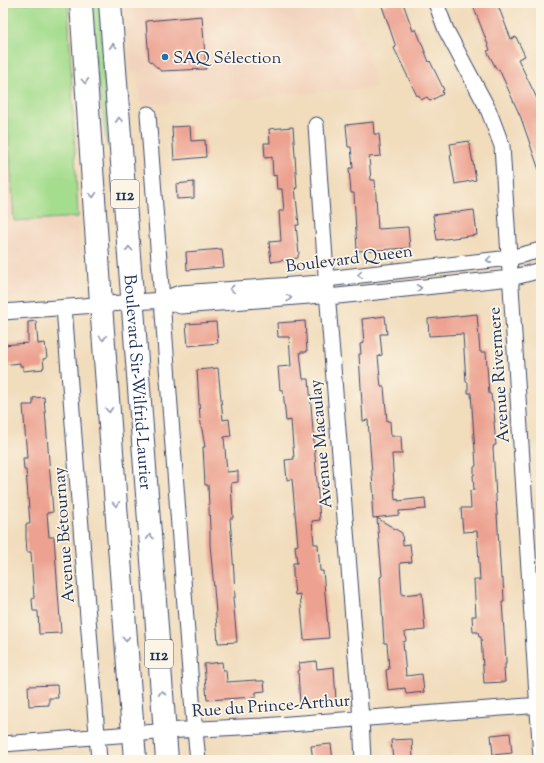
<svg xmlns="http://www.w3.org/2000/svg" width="544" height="763" font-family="'Sorts Mill Goudy',serif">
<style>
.built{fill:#f2d4be}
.green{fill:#a5dd8f;stroke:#608676}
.building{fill:#eda291}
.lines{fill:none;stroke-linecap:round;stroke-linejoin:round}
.minor-casing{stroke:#3b496c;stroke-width:17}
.primary-casing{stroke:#3b496c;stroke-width:24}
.minor{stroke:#fff;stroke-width:15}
.primary{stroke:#fff;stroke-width:22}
.oneway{stroke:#8d97ae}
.poi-dot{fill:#1f6fb2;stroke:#fcf5e5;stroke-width:1.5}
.labels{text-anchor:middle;stroke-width:3.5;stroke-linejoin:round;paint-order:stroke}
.shield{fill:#fcf5e5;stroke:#5e6a86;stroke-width:1}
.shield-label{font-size:16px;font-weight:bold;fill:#1b2f5e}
.poi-label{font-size:17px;fill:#1b2f5e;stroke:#fcf5e5;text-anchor:start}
.street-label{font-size:17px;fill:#1b2f5e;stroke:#fcf5e5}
</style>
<rect width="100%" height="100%" fill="#fcf5e5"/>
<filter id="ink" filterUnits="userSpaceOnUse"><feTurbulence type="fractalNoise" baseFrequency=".025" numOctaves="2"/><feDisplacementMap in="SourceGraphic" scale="8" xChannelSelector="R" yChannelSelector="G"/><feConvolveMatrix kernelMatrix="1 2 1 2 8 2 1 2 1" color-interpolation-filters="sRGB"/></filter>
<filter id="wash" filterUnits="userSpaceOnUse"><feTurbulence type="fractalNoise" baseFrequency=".012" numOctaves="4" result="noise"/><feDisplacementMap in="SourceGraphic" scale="16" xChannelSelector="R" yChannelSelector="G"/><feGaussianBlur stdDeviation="0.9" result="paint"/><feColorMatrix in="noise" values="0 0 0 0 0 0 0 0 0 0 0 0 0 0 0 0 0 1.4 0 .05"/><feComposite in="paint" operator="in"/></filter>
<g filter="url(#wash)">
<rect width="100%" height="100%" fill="#f1dcbc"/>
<path class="built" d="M 125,3 L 352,3 L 377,88 L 159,104 L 140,104 L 137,73 L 131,72 Z
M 3,78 L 5,78 L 14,221 L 78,217 L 83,292 L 3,297 Z"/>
<path class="green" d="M 3,3 L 68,3 L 78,217 L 14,221 L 5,78 L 3,78 Z
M 90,3 L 99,3 L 109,146 L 107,146 L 93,43 Z"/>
<g id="blocks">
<path class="building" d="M 389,3 L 403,3 L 413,31 L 416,29 L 429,62 L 430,61 L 444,90 L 442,91 L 443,94 L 430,101 L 427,97 L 421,100 L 419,95 L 417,96 L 394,48 L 396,47 L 382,6 Z
M 472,3 L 497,3 L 511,39 L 516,37 L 525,56 L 518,59 L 541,107 L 541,170 L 539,170 L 521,118 L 499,69 L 497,70 L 487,51 L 490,50 Z
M 202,16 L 206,69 L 161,71 L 149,60 L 146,21 Z
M 373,122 L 374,134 L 379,134 L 381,156 L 369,157 L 371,180 L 375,180 L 378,229 L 408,227 L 410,248 L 357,251 L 354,193 L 351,193 L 349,168 L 353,168 L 351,147 L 348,147 L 346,125 Z
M 190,126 L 191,141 L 205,140 L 206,157 L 174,160 L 172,127 Z
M 293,127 L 295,155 L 297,188 L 295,188 L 299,225 L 296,225 L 299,254 L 298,255 L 298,258 L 271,262 L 269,242 L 281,241 L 279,211 L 284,211 L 282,189 L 277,189 L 276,175 L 273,176 L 272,157 L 265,158 L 264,143 L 270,143 L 269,129 Z
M 469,141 L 476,180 L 455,184 L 450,155 L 452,155 L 450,144 Z
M 194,182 L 194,198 L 177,199 L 176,184 Z
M 474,210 L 477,235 L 437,240 L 433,215 Z
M 222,249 L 224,267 L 187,270 L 186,252 Z
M 477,314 L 480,352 L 486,352 L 489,394 L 491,394 L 492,402 L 493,402 L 495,422 L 494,422 L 496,445 L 494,445 L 493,448 L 501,579 L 503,578 L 504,602 L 502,602 L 506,661 L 506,664 L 505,664 L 505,669 L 504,669 L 505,682 L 484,683 L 481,637 L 479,637 L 478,632 L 473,632 L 472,616 L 476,616 L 474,580 L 480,580 L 477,531 L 463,532 L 461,508 L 471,508 L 470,491 L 474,490 L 473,475 L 474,475 L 474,467 L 476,466 L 471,393 L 468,393 L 468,382 L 466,382 L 463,334 L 429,336 L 428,319 Z
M 385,316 L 387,334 L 380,334 L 382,355 L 378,356 L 381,387 L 384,387 L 387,421 L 390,421 L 391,436 L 401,436 L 402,454 L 392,454 L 395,500 L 398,499 L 398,501 L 425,498 L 426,509 L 399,511 L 399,515 L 373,518 L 372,501 L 374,501 L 368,420 L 363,421 L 359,354 L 361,354 L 360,344 L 364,343 L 362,319 Z
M 36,321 L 38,344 L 45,343 L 47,358 L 43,359 L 44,367 L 43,367 L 43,369 L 23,371 L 23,366 L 20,366 L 20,363 L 3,365 L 3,345 L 28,343 L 28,322 Z
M 305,321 L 307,352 L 300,352 L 303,379 L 309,379 L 320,520 L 312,521 L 314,544 L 318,544 L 320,571 L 323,571 L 329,638 L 304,640 L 300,594 L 295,595 L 293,574 L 293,563 L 297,563 L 295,546 L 298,545 L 292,479 L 287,480 L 285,460 L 294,459 L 291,420 L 286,421 L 283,390 L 280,390 L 278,367 L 291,366 L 289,337 L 278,337 L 277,323 Z
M 216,322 L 218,343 L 188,346 L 186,324 Z
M 218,368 L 223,420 L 229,419 L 231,436 L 224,437 L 227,472 L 238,471 L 238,482 L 231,483 L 233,518 L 230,518 L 234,574 L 235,598 L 233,598 L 237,642 L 218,643 L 215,600 L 210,544 L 210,529 L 208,485 L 205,485 L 203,447 L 205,447 L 200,418 L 197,370 Z
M 44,397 L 53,512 L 47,513 L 49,537 L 54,537 L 61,633 L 39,634 L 38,611 L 33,611 L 32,599 L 34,598 L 31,552 L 27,552 L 26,538 L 26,524 L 30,524 L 26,470 L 24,470 L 23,458 L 27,458 L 23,405 L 33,405 L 33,398 Z
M 377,518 L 402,533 L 403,545 L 410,544 L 412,562 L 400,563 L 402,595 L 422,593 L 425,630 L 405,632 L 406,641 L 403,642 L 406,676 L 422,674 L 424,692 L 406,694 L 405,688 L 388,690 L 386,670 L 389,669 L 387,643 L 384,643 L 380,577 L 382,576 Z
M 316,661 L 317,669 L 334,667 L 336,701 L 300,703 L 298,671 L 300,670 L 299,663 Z
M 222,662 L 223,670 L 226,670 L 227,682 L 256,680 L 256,681 L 264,681 L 265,691 L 256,692 L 256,697 L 207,700 L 204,664 Z
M 57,685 L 58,698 L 49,698 L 49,705 L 29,706 L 28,686 Z
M 510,733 L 512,753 L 493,755 L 491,735 Z
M 412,739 L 413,760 L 393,760 L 391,740 Z
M 331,744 L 333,760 L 313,760 L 311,746 Z"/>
</g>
</g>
<g filter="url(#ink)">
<use href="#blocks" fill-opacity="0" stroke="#3b496c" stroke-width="1"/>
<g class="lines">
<defs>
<path id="minor" d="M 436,3 L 446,30 L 488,109 L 502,146 L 541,758
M 148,114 L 193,712 L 198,760
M 316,125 L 328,304 L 361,719 L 363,760
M 162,300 L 181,306 L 322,295 L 328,297 L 511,278 L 541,270
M 64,307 L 99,760
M 3,312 L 162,300 L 180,293 L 321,283 L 326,279 L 510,258 L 541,250
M 3,744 L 182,730 L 263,726 L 541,705"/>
<g id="primary">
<path d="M 81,3 L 102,318 L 135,760"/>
<path id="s1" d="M 110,3 L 167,760"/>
</g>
</defs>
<use href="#minor" class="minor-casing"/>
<use href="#primary" class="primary-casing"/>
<use href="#minor" class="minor"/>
<use href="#primary" class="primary"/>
</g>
<defs><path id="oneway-chevron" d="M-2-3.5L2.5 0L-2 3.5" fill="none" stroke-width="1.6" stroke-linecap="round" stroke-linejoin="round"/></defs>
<g class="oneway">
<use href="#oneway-chevron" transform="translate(113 46) rotate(-95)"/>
<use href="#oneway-chevron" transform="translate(85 81) rotate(86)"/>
<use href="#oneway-chevron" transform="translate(119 120) rotate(-94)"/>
<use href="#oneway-chevron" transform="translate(93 195) rotate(86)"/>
<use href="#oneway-chevron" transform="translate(129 249) rotate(-94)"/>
<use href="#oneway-chevron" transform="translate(489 260) rotate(173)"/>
<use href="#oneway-chevron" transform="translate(360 275) rotate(173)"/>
<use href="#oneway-chevron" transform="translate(419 288) rotate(-7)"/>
<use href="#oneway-chevron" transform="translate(232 289) rotate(176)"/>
<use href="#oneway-chevron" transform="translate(289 298) rotate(-4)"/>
<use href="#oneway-chevron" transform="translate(103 338) rotate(86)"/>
<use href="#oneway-chevron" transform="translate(109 410) rotate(86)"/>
<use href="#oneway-chevron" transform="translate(116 504) rotate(86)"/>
<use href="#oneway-chevron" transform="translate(150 537) rotate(-94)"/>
<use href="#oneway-chevron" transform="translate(126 639) rotate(86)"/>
<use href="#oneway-chevron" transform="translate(162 693) rotate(-94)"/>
</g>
</g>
<circle class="poi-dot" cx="165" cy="57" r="4"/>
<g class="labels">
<g class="shield">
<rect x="111" y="180" width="28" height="28" rx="3"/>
<rect x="145" y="640" width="28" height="28" rx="3"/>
</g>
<g class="shield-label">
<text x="125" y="200">112</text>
<text x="159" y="660">112</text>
</g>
<g class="poi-label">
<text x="173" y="63">SAQ Sélection</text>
</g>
<g class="street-label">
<text transform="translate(349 258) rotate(-7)" y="6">Boulevard Queen</text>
<text transform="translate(498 375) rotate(-94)" y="6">Avenue Rivermere</text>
<text dy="6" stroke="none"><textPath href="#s1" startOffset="380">Boulevard Sir-Wilfrid-Laurier</textPath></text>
<text transform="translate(320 444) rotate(-95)" y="6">Avenue Macaulay</text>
<text transform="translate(63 535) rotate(-94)" y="6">Avenue Bétournay</text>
<text transform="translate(271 705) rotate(-4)" y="6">Rue du Prince-Arthur</text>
</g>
</g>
<rect width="544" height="763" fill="none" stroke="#fcf5e5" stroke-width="16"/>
</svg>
